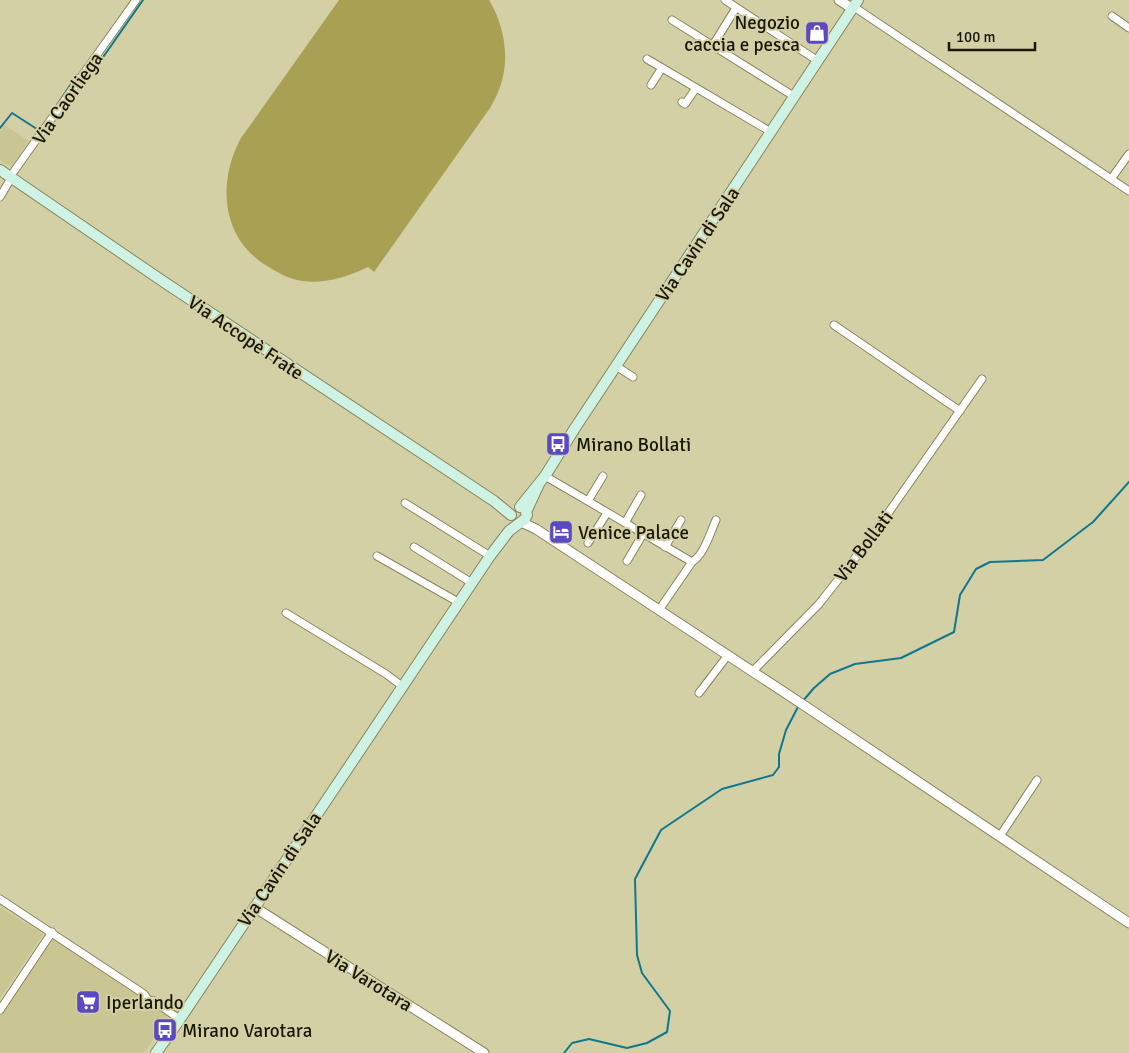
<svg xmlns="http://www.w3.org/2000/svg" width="1129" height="1053" font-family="Signika,sans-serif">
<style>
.built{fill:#cac694}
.green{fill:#a8a154}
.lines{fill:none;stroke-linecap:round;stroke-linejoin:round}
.stream{stroke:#0f778e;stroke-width:2}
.minor-casing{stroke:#89855d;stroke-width:9}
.tertiary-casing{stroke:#89855d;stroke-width:11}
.secondary-casing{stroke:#89855d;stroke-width:12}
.minor{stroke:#fff;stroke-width:7}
.tertiary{stroke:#fff;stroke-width:9}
.secondary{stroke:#cef2e3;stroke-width:10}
.labels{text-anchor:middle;stroke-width:4;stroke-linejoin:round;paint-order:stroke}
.poi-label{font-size:19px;fill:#191808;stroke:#d4d0a6;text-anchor:start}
.street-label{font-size:19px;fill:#191808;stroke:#d4d0a6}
</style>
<rect width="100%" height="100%" fill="#d4d0a6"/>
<path class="built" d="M 3,124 L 29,141 L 11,167 L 0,160 L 0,129 Z
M 0,907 L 43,934 L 0,998 Z
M 54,936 L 169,1017 L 144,1053 L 0,1053 L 0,1016 Z"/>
<path class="green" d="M 339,0 L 489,0 C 502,21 509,51 503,76 C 501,87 496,98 490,108 L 374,272 L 368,267 C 348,277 325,284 302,281 C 289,279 278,273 267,266 C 221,238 217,182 241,138 Z"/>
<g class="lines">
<path class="stream" d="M 92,73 L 143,0
M 55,108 L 77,75
M 0,128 L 12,113 L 40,131
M 802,702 L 814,688 L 830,674 L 855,664 L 901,658 L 954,632 L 960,595 L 976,569 L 990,562 L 1043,560 L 1093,522 L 1129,482
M 564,1053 L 572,1043 L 589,1039 L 627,1048 L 647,1043 L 667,1032 L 670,1011 L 642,973 L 637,955 L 635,879 L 661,830 L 722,789 L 773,775 L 779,767 L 779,754 L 786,730 L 799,705"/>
<defs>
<path id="minor" d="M 725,0 L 818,61
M 854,7 L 1129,191
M 1112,16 L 1129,28
M 672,20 L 795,97
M 713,45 L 736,8
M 647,59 L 771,132
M 651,85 L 662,68
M 682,102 L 685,104 L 696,88
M 1111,179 L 1129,154
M 0,197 L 10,180 L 12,174 L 136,0
M 834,325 L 960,411
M 616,366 L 633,377
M 545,476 L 692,562 L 659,610
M 588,501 L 603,476
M 405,503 L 490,556
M 625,523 L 641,495
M 588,543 L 607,513
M 414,547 L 472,583
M 665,547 L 681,520
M 377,556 L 458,602
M 627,561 L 643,534
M 692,562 C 704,555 710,533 716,520
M 286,613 L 386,674 L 402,686
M 753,671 L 819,604 L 870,539 L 982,379
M 699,693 L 728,655
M 1000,836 L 1037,780
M 0,899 L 144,994 L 148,1000 L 154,1001 L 175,1016
M 0,1010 L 52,932"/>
<path id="tertiary" d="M 839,0 L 853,9
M 521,522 L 536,529 L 805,706 L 1129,923
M 254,907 L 484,1053"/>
<path id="secondary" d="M 0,170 L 164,282 L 494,501 L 511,515
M 520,507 L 545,476 L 575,428 L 858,0
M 156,1053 L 180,1019 L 490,556 L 509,531 L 525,519 L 527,515 L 526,512 L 540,482"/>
</defs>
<use href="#minor" class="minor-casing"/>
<use href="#tertiary" class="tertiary-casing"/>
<use href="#secondary" class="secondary-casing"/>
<use href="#minor" class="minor"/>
<use href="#tertiary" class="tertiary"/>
<use href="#secondary" class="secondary"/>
</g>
<defs>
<symbol id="shop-square" viewBox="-11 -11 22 22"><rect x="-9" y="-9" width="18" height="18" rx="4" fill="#5a49c1" stroke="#d4d0a6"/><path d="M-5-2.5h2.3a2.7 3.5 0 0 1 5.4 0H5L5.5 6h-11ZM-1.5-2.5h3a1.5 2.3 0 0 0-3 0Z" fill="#fff"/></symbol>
<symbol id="bus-square" viewBox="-11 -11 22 22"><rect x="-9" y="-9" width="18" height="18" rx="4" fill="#5a49c1" stroke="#d4d0a6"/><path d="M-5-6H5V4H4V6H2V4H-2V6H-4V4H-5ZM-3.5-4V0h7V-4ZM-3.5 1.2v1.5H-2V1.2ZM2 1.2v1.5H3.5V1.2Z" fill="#fff"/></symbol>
<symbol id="hotel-square" viewBox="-11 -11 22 22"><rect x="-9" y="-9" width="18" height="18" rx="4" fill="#5a49c1" stroke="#d4d0a6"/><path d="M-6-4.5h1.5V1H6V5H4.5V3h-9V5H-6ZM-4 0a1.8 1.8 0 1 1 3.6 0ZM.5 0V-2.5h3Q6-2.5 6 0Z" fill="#fff"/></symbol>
<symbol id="supermarket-square" viewBox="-11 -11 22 22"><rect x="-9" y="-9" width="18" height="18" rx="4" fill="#5a49c1" stroke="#d4d0a6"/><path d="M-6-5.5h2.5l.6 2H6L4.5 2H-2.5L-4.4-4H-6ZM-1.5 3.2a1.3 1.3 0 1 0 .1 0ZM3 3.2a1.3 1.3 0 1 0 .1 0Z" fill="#fff"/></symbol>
</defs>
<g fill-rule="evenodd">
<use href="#shop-square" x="803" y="19" width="28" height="28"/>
<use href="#bus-square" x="544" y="430" width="28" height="28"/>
<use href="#hotel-square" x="547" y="518" width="28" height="28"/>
<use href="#supermarket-square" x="74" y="988" width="28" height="28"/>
<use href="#bus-square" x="151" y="1016" width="28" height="28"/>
</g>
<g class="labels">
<g class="poi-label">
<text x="800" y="29" text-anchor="end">Negozio<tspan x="800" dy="22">caccia e pesca</tspan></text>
<text x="576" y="451">Mirano Bollati</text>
<text x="578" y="539">Venice Palace</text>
<text x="106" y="1009">Iperlando</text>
<text x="182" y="1037">Mirano Varotara</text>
</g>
<g class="street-label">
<text transform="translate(67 98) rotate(-55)" y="7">Via Caorliega</text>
<text transform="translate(697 244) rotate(-56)" y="7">Via Cavin di Sala</text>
<text transform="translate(246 337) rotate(34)" y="7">Via Accopè Frate</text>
<text transform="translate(863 546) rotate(-53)" y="7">Via Bollati</text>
<text transform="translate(279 869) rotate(-56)" y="7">Via Cavin di Sala</text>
<text transform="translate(369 980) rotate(32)" y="7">Via Varotara</text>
</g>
</g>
<path d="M949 42v8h86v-8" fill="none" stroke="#191808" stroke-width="2.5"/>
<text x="956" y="42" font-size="15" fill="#191808" stroke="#d4d0a6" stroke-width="4" paint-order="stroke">100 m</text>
</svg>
